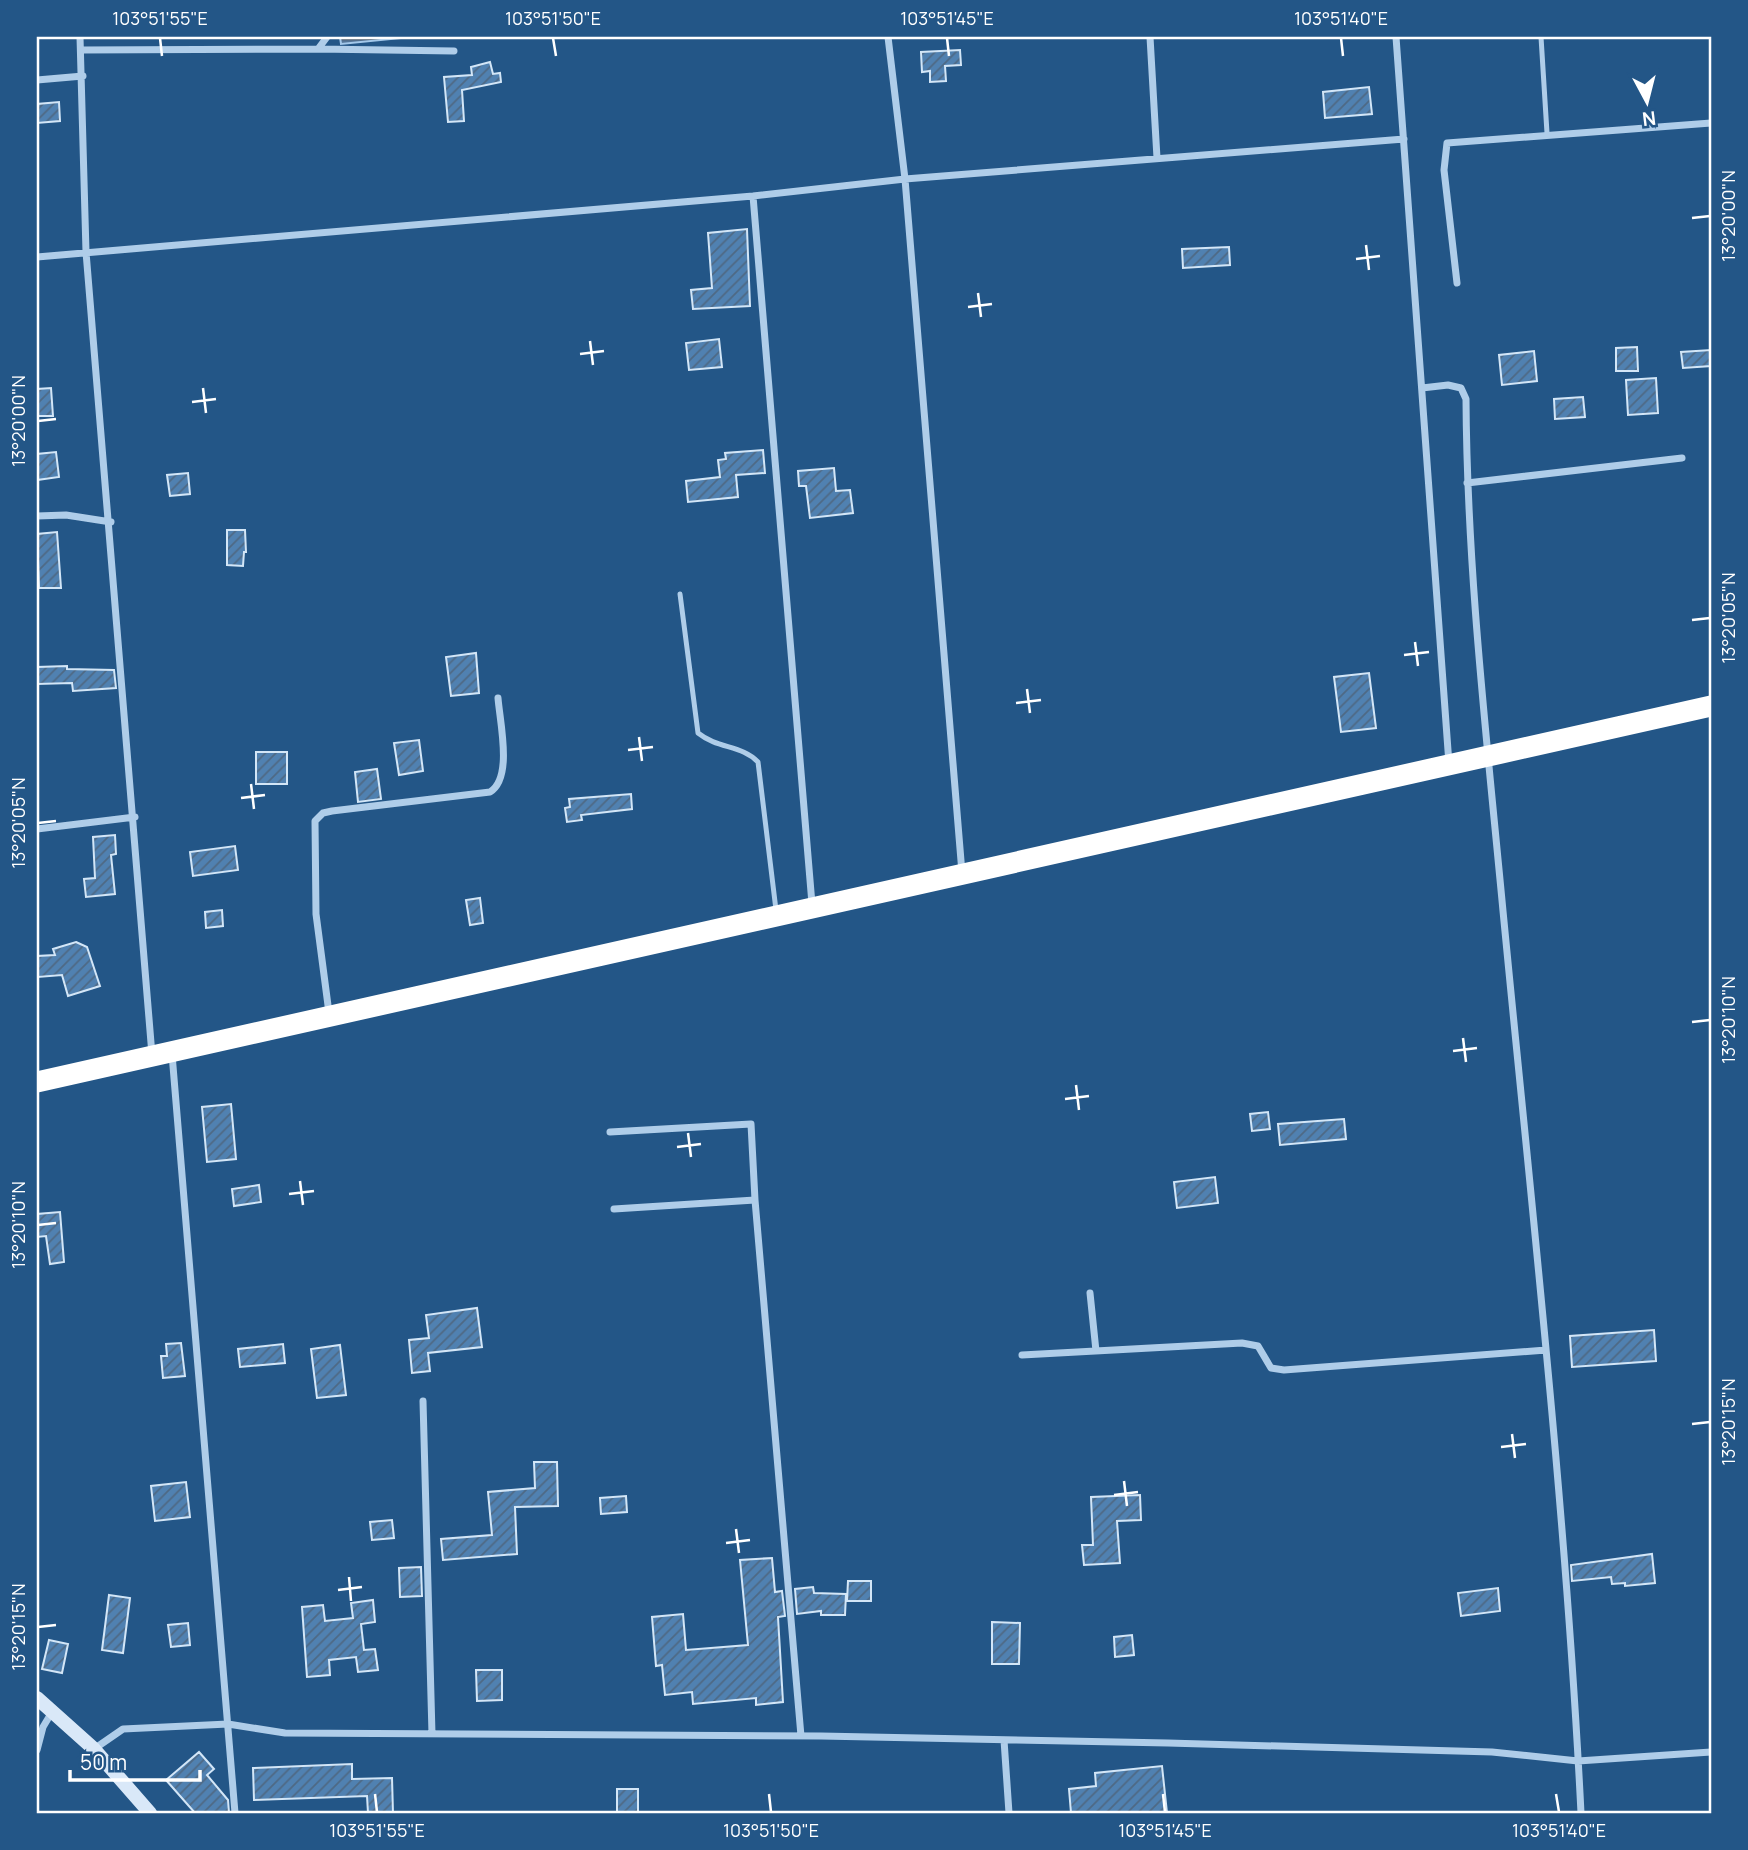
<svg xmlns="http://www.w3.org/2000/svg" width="1748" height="1850" font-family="Manrope,sans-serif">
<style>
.water{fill:url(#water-rules);stroke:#a3c8ea;stroke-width:2}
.building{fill:url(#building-hatch);stroke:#d3e6f7;stroke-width:2}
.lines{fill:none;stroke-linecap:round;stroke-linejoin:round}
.lane{stroke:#afcde9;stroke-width:5}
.street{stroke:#afcde9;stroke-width:7}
.secondary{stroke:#d9e8f8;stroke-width:14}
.highway{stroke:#fff;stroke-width:21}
.ticks{fill:none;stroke:#fff;stroke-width:2.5}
.neatline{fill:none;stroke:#fff;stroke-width:2.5}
.ticks-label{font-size:18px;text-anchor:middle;fill:#fff}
</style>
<defs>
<pattern id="water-rules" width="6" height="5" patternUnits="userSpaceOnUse" patternTransform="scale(1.75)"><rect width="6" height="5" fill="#547699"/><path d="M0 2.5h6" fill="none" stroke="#505f6f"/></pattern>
<pattern id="building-hatch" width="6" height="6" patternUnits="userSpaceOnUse" patternTransform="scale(1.75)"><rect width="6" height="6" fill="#5081b1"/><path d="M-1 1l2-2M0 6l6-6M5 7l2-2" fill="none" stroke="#4e6984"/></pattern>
</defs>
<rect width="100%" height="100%" fill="#235687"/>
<path class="water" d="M 340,37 L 411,37 L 341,44 Z"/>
<path class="building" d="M 960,50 L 961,65 L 945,66 L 946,81 L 930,82 L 930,71 L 922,72 L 921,52 Z
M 490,62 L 493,74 L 500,73 L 501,82 L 462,90 L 464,121 L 448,122 L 444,77 L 472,75 L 471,67 Z
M 1369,87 L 1372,114 L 1325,118 L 1323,92 Z
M 59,102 L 60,121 L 37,123 L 37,104 Z
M 747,229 L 750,306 L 693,309 L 691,290 L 712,288 L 708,233 Z
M 1229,247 L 1230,265 L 1183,268 L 1182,249 Z
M 719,339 L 722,367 L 689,370 L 686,343 Z
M 1637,347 L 1638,371 L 1616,371 L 1616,348 Z
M 1711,350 L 1711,366 L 1683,368 L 1681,352 Z
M 1534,351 L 1537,381 L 1502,385 L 1499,355 Z
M 1656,378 L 1658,413 L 1628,415 L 1626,380 Z
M 51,388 L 53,416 L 37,416 L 37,389 Z
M 1583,397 L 1585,417 L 1555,419 L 1554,399 Z
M 763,450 L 765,473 L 736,475 L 738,497 L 688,502 L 686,481 L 720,477 L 718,460 L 726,459 L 725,453 Z
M 56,452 L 59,477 L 37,480 L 37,454 Z
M 834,468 L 836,491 L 850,490 L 853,513 L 810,518 L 806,486 L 799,486 L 798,471 Z
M 188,473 L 190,494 L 170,496 L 167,475 Z
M 227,530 L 245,530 L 246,552 L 244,552 L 243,566 L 227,565 Z
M 57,532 L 61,588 L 39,588 L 37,534 Z
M 476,653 L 479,693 L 451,696 L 446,657 Z
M 67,666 L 67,669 L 114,670 L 116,688 L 73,691 L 72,683 L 37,684 L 37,667 Z
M 1369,673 L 1376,728 L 1341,732 L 1334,677 Z
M 419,740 L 423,771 L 399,775 L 394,743 Z
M 256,752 L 287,752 L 287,784 L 256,784 Z
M 377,769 L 381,799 L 358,802 L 355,772 Z
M 631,794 L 632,809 L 581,815 L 582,820 L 567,822 L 565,808 L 570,807 L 569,799 Z
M 115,835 L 116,854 L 111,855 L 115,894 L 86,897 L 84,879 L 95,878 L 93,837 Z
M 235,846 L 238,870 L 193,876 L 190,852 Z
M 480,898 L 483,923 L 470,925 L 466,900 Z
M 222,910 L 223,926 L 206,928 L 205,912 Z
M 76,942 L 87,947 L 100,986 L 68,996 L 62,975 L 38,977 L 37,956 L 55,955 L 53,949 Z
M 231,1104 L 236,1159 L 207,1162 L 202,1107 Z
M 1268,1112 L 1270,1129 L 1252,1131 L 1250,1114 Z
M 1344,1119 L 1346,1139 L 1280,1145 L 1278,1124 Z
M 1215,1177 L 1218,1203 L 1177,1208 L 1174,1182 Z
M 259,1185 L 261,1202 L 234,1206 L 232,1189 Z
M 60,1212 L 64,1262 L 50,1264 L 46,1236 L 37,1237 L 37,1214 Z
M 477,1308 L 482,1347 L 428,1353 L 430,1371 L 412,1373 L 409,1340 L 429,1338 L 426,1315 Z
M 1654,1330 L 1656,1361 L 1572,1367 L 1570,1336 Z
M 181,1343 L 185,1376 L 163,1378 L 161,1356 L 167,1356 L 166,1344 Z
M 283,1344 L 285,1363 L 240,1367 L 238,1349 Z
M 340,1345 L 346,1395 L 317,1398 L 311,1349 Z
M 534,1462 L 557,1462 L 558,1506 L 515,1507 L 517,1554 L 443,1560 L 441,1539 L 492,1535 L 488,1492 L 535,1488 Z
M 186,1482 L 190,1517 L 155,1521 L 151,1486 Z
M 1140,1495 L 1141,1520 L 1117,1521 L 1120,1563 L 1084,1565 L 1082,1545 L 1093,1545 L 1091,1497 Z
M 626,1496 L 627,1512 L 601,1514 L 600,1498 Z
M 392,1520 L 394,1538 L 372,1540 L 370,1522 Z
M 1652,1554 L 1655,1583 L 1625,1586 L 1625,1583 L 1612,1584 L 1611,1577 L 1572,1581 L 1571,1565 Z
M 772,1558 L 775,1592 L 782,1591 L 785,1616 L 778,1617 L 783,1702 L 756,1705 L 756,1698 L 693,1704 L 692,1692 L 665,1695 L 662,1665 L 656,1666 L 652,1617 L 683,1614 L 686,1650 L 748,1645 L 740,1560 Z
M 421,1567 L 422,1596 L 400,1597 L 399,1568 Z
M 848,1581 L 871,1581 L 871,1601 L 847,1601 Z
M 813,1587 L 814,1593 L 846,1594 L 845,1615 L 821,1615 L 821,1611 L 797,1614 L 795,1589 Z
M 1498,1588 L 1500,1611 L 1461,1616 L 1458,1593 Z
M 109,1595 L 130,1598 L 123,1653 L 102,1650 Z
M 373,1600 L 375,1622 L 361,1624 L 364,1650 L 375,1649 L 378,1670 L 358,1672 L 356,1657 L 329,1660 L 330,1675 L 307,1677 L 302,1607 L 323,1605 L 325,1621 L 353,1618 L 351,1603 Z
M 992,1622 L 1020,1623 L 1019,1664 L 992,1664 Z
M 188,1623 L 190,1645 L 171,1647 L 168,1625 Z
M 1132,1635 L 1134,1655 L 1115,1657 L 1114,1637 Z
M 49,1640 L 68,1644 L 62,1673 L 42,1669 Z
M 476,1670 L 502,1670 L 502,1700 L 477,1701 Z
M 199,1752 L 214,1769 L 207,1775 L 228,1800 L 229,1813 L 195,1813 L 166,1780 Z
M 352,1764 L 352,1779 L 392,1778 L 393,1813 L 368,1813 L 367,1796 L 254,1800 L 253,1768 Z
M 1162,1766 L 1167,1813 L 1071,1813 L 1069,1789 L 1096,1786 L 1095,1773 Z
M 617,1789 L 638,1789 L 638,1813 L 617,1813 Z"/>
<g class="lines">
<path class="lane" d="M 1541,37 L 1547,133
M 680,594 L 698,733 C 718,749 742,745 758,762 L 776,910"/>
<path class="street" d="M 80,37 L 86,252 L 152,1055
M 888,37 L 905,179 L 962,873
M 1150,37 L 1157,158
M 1396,37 L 1449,764
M 318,49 L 454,51
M 81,50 L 318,49 L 327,37
M 37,80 L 83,76
M 753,196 L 812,904
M 37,257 L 753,196 L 905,179 L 1404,139
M 1457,283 L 1444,170 L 1447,143 L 1711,123
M 1422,388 L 1448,385 L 1461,388 L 1466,399 C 1467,570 1487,741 1503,911 C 1532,1211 1566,1512 1581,1813
M 1467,483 L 1682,458
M 37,516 L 66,515 L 111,522
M 37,829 L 135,817
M 329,1013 L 316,914 L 315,821 L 323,813 L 332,811 L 490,792 C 513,778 500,723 498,698
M 172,1054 L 235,1813
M 610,1132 L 751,1124 L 755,1200
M 614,1209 L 755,1200 L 801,1736
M 1090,1293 L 1096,1351
M 1022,1355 L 1242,1343 L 1258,1346 L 1271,1368 L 1284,1370 L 1546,1350
M 423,1401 L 432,1734
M 1004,1740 L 1009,1813
M 94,1749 L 123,1729 L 228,1724 L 285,1733 L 821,1736 L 1168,1743 L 1492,1752 L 1578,1761 L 1711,1752
M 37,1750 L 43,1727 L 52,1712"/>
<path class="secondary" d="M 37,1698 L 94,1749 L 150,1813"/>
<path class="highway" d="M 37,1082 L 1711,706"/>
</g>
<path class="ticks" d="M 160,38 L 162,56M 553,38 L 556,56M 947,38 L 949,56M 1341,38 L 1343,56M 1692,218 L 1710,216M 1366,245 L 1369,270M 1356,259 L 1380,256M 978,293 L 981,317M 968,307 L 992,304M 590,341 L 593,365M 580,354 L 604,351M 203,388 L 206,413M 192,402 L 216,399M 38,421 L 56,419M 1692,620 L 1710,618M 1415,642 L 1418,666M 1404,655 L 1429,652M 1027,689 L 1030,713M 1016,703 L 1041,700M 639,737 L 642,761M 628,750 L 653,747M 251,784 L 254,809M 241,798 L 265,795M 38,823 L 56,821M 1692,1022 L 1710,1020M 1463,1038 L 1466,1062M 1453,1051 L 1477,1048M 1076,1085 L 1079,1110M 1065,1099 L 1089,1096M 688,1133 L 691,1157M 677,1147 L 701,1144M 300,1181 L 303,1205M 289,1194 L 314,1191M 38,1225 L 56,1223M 1692,1424 L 1710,1422M 1512,1434 L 1515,1458M 1501,1447 L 1526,1444M 1124,1481 L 1127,1506M 1114,1495 L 1138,1492M 736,1529 L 739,1553M 726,1543 L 750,1540M 349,1577 L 351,1601M 338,1590 L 362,1587M 38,1627 L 56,1625M 375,1794 L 377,1812M 769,1794 L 771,1812M 1163,1794 L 1165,1812M 1556,1794 L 1559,1812"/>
<rect width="1748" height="1850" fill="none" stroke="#235687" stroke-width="77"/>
<g transform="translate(1647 102) rotate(173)" stroke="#235687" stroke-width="5" paint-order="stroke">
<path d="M0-5L12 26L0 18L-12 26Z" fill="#ffffff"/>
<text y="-10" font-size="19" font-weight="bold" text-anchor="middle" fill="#ffffff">N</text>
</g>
<path d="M70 1770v10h130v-10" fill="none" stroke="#ffffff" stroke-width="3.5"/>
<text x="80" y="1770" font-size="21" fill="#ffffff" stroke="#235687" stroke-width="5" paint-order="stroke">50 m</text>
<rect x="38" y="38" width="1672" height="1774" class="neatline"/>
<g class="ticks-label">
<text x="160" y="25">103°51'55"E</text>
<text x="553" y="25">103°51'50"E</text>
<text x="947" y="25">103°51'45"E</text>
<text x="1341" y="25">103°51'40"E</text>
<text transform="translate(1729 216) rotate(-90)" y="6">13°20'00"N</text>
<text transform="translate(19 421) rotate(-90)" y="6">13°20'00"N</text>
<text transform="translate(1729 618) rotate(-90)" y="6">13°20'05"N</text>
<text transform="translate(19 823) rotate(-90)" y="6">13°20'05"N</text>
<text transform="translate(1729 1020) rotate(-90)" y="6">13°20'10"N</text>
<text transform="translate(19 1225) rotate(-90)" y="6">13°20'10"N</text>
<text transform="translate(1729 1422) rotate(-90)" y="6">13°20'15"N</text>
<text transform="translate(19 1627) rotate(-90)" y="6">13°20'15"N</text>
<text x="377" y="1837">103°51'55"E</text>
<text x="771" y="1837">103°51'50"E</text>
<text x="1165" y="1837">103°51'45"E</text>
<text x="1559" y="1837">103°51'40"E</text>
</g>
</svg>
